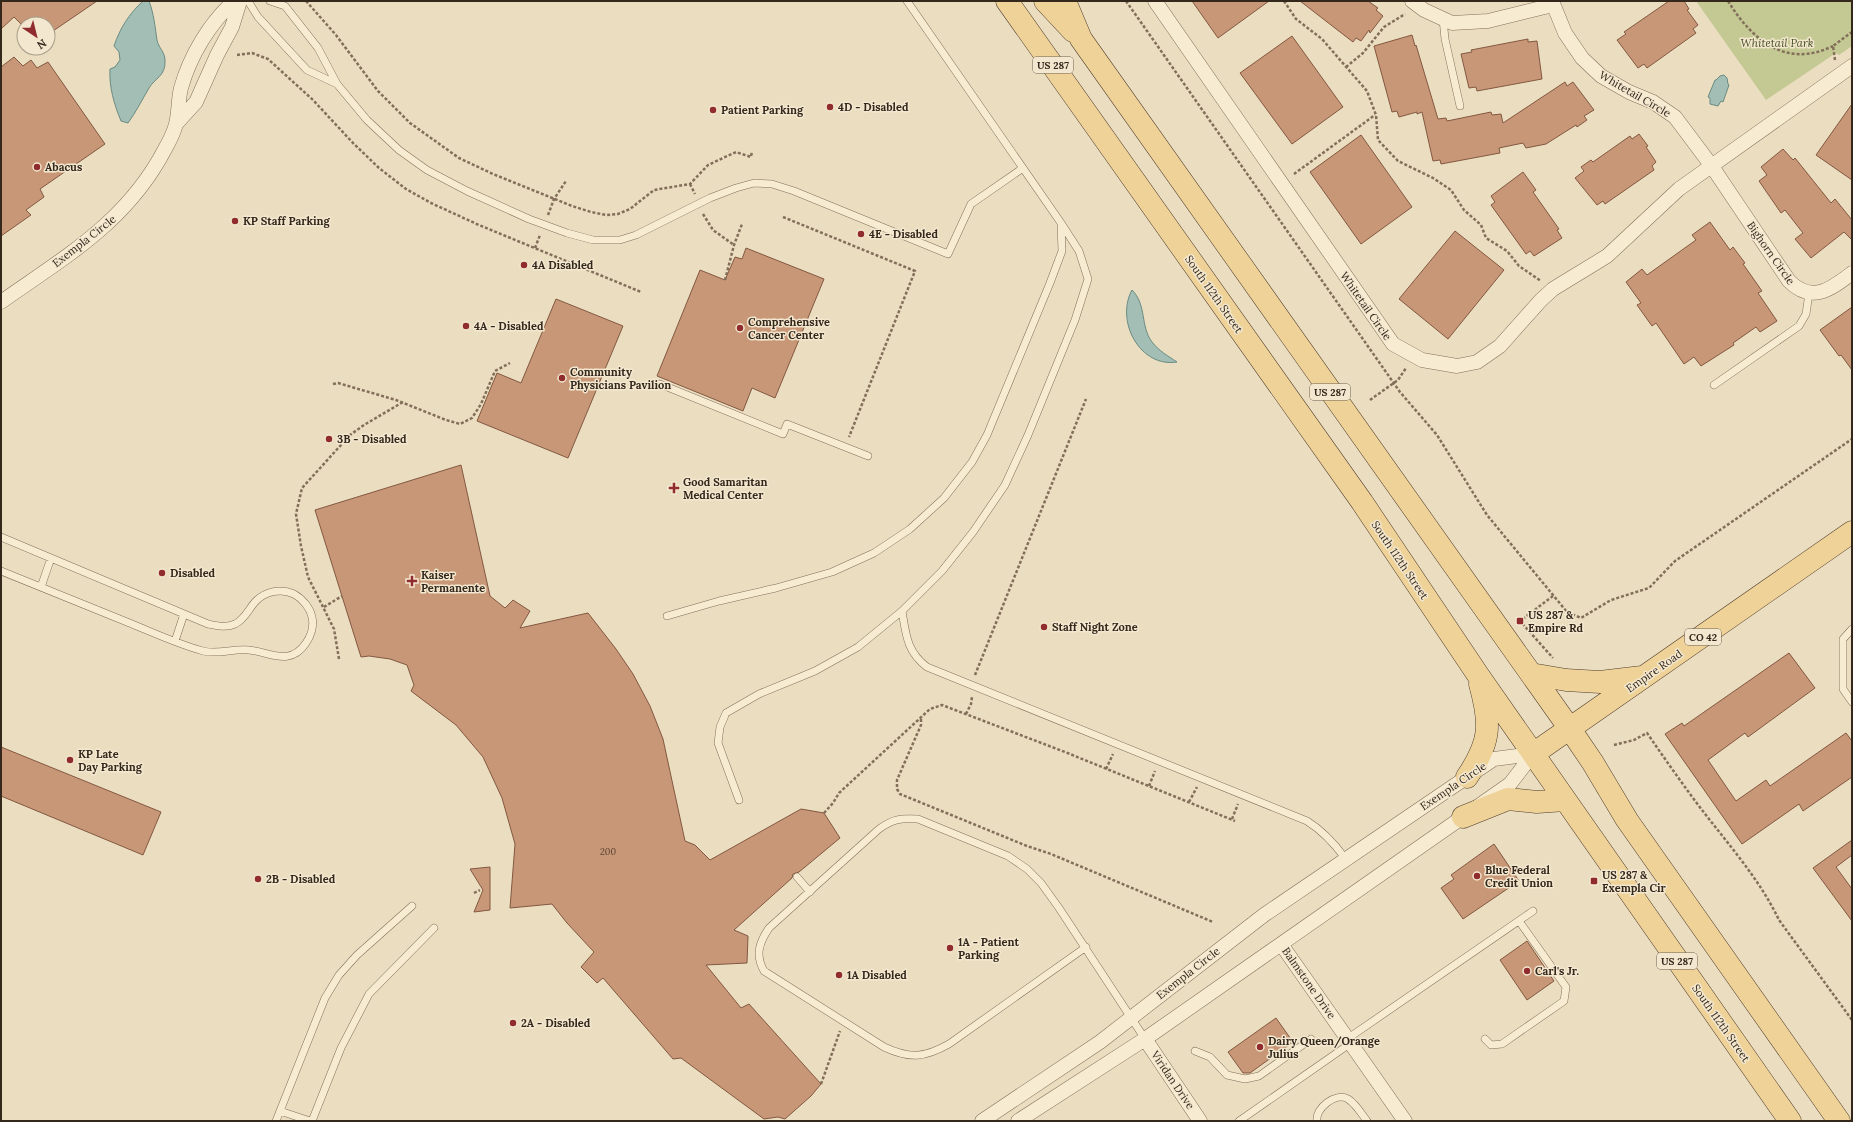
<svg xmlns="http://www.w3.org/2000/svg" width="1853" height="1122" font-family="Lora,serif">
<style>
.green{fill:#c4c994}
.water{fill:#a2beb5;stroke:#6a8b82}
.building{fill:#c89777;stroke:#825840}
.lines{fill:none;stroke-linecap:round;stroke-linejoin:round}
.lane-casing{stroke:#836f59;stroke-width:8}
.street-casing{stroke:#836f59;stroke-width:15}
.primary-casing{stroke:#513d2d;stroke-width:23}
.path{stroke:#836f59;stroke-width:2.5;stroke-dasharray:3 2;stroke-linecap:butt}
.lane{stroke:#f7ebd2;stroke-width:7}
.street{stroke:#f7ebd2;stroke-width:14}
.primary{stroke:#eed298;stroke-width:22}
.poi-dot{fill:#902b2e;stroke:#f3e8cf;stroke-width:1.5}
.labels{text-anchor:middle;stroke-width:3;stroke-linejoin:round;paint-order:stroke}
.number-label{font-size:9px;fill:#594333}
.shield{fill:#f3e8cf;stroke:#6d6152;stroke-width:1}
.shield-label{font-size:10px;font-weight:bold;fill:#34271c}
.park-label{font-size:11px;font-style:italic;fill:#454f24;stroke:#f3e8cf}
.street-label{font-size:11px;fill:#34271c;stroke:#f3e8cf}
.poi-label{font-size:11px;font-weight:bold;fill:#34271c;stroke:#f3e8cf;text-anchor:start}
</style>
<rect width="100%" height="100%" fill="#ebddc0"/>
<path class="green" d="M 1696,1 L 1852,1 L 1852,46 L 1839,55 L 1836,53 L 1766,100 Z"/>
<path class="water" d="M 143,1 L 149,1 C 154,14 155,27 157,40 C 158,47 165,52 165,60 C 166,76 155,78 149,88 C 142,100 136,112 128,123 L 121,121 C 114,104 109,87 110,69 L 115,67 L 120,60 L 119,52 L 114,46 C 120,28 129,14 143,1 Z
M 1724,75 L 1727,78 L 1728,84 L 1729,85 L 1723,102 L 1721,101 L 1718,106 L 1710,104 L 1710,98 L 1708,97 L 1715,80 L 1716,80 L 1720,76 Z
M 1132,290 C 1147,305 1140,326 1152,342 C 1159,351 1168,356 1177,362 C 1140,368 1115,321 1132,290 Z"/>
<path class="building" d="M 1,1 L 97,1 L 53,31 L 48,24 L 33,24 L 30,19 L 21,24 L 14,17 L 1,29 Z
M 1192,1 L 1269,1 L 1218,38 Z
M 1300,1 L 1368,1 L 1378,8 L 1376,10 L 1383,16 L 1370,33 L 1369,30 L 1361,41 L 1356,38 L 1353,42 Z
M 1669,1 L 1684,1 L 1689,9 L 1687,10 L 1698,25 L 1693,29 L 1696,33 L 1647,68 L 1644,64 L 1638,68 L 1617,40 L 1626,34 L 1624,32 Z
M 1412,35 L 1415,46 L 1416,45 L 1438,119 L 1446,118 L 1447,121 L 1491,112 L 1492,115 L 1501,114 L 1503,123 L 1565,82 L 1567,86 L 1573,82 L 1594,110 L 1584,116 L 1587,120 L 1577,127 L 1576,125 L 1546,144 L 1526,148 L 1523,143 L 1499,148 L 1500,153 L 1441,164 L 1440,160 L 1433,161 L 1422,112 L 1417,114 L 1417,112 L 1399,117 L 1397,111 L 1392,112 L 1374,46 Z
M 1292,36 L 1343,107 L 1292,144 L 1240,73 Z
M 1528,39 L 1528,42 L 1537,41 L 1542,79 L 1477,91 L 1476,87 L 1469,88 L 1461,54 L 1472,52 L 1471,50 Z
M 14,57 L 23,66 L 31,60 L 37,68 L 48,62 L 105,144 L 40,189 L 44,197 L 26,210 L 31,215 L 1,236 L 1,67 Z
M 1852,104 L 1852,180 L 1816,155 Z
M 1639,134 L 1648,146 L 1646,147 L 1656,162 L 1652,166 L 1654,170 L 1605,204 L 1603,201 L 1597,205 L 1575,178 L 1584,171 L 1581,167 L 1591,160 L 1593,162 L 1630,136 L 1632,139 Z
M 1361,135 L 1412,207 L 1361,244 L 1310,172 Z
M 1783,149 L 1793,160 L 1795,158 L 1831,203 L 1835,199 L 1852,220 L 1852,240 L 1844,232 L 1811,258 L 1795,239 L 1803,233 L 1785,210 L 1781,213 L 1759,181 L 1767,175 L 1761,167 Z
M 1523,172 L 1536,190 L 1533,192 L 1559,229 L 1557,230 L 1562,238 L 1534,256 L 1530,251 L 1526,254 L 1491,205 L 1495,202 L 1491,196 Z
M 1710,222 L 1730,250 L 1733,247 L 1745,263 L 1743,264 L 1762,291 L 1758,293 L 1777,321 L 1760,332 L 1756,327 L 1733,343 L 1734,345 L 1701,366 L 1694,357 L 1684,364 L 1656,323 L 1652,326 L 1637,305 L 1641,303 L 1626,282 L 1642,269 L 1647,275 L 1696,240 L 1692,235 Z
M 1455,231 L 1504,270 L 1448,339 L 1399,299 Z
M 746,248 L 824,279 L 775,398 L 752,388 L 743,411 L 657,376 L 700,270 L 725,280 L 735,257 L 742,259 Z
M 556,299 L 623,326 L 568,458 L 477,421 L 497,373 L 521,383 Z
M 1852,307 L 1852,370 L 1841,355 L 1839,356 L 1820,330 Z
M 461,465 L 490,596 L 505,608 L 513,600 L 530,611 L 520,628 L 588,613 L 616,649 L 633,674 L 650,706 L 663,739 L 685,841 L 695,845 L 710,860 L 801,809 L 824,813 L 840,838 L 799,872 L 793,874 L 792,878 L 734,930 L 748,936 L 747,963 L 706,965 L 741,1008 L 749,1004 L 821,1084 L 811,1096 L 785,1119 L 778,1117 L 764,1119 L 681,1058 L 673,1059 L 603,978 L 597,983 L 581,967 L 594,952 L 567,923 L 552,904 L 510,908 L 515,844 L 502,798 L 483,757 L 456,725 L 411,691 L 414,685 L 407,665 L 390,659 L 369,656 L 361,657 L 315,510 Z
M 1789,653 L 1815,688 L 1748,737 L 1745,733 L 1708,760 L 1736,801 L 1766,780 L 1770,786 L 1846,733 L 1852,741 L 1852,777 L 1803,811 L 1799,804 L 1742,844 L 1665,734 L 1682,723 L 1684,726 Z
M 1,747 L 161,812 L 143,855 L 1,796 Z
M 1852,840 L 1852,855 L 1836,867 L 1852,889 L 1852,921 L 1813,868 Z
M 1494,844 L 1519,881 L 1463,919 L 1441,888 L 1454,879 L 1451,875 Z
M 490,867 L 490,910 L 474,912 L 483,890 L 470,869 Z
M 1527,941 L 1554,981 L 1527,1000 L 1500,960 Z
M 1276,1018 L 1293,1042 L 1250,1073 L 1243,1073 L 1228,1052 Z"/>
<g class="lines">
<defs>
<path id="lane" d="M 248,1 L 258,17 L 307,70 L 337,84
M 270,1 L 285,6 L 318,48 L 337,84 L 367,120 L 399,150 L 427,170 L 467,191 L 529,219 L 567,233 L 593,240 L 620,240 L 636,235 L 710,198 L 736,188 L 754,183 L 772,184 L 794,191 L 948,254 L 971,204 L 1023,168
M 1443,19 L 1445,39 L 1460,106
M 660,384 L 783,434 L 787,424 L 868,456
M 1714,385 L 1799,326 L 1806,314 L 1809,293
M 1,537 L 208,624 C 218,626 226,628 235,624 C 245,619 248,610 255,602 C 265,591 281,588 294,594 C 303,599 310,608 312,617 C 314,626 311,636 306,643 C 290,667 270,652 249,650 C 234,648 218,655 203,651 C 177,644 152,632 127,622 C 85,605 43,588 1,571
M 41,587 L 51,558
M 902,611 C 906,635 907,652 927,667 L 1307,821 C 1323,831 1334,843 1345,858
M 667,616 L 719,601 L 776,588 L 832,572 L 874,553 L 910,529 L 944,498 L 972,462 L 987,435 L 1050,283 L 1062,251 L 1061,223 L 907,1
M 1852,629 L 1843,639 L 1843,689 L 1852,702
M 175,641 L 184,614
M 739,800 L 718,743 L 720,727 L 726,713 L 759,694 L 815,671 L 858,647 L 902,611 L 942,571 L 973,532 L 1005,485 L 1028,435 L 1075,320 L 1088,279 L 1079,251 L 1061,223
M 797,877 L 810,892
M 1086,947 L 949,1044 C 924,1058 910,1059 884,1047 L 764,971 C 755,955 759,943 769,928 L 879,829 C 893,819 900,818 918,819 L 1008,856 L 1027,869 L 1041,883 L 1059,908 L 1145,1039
M 1347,1039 L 1533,911
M 1485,1039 L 1491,1045 L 1502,1044 L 1564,1001 L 1566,987 L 1519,921
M 1195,1051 L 1210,1057 L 1227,1075 L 1245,1079 L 1259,1076 L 1311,1039
M 280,1111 L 310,1121
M 276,1121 L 325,998 L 339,975 L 357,955 L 412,906
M 312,1121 L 341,1048 L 369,994 L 434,928
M 1239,1121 L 1351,1043
M 1317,1121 C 1315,1108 1336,1092 1348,1099 C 1356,1104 1361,1113 1367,1121"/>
<path id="street" d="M 1155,1 L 1393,344 L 1422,360 L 1457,366 L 1477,362 L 1500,346 L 1541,300 L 1553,289 L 1607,256 L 1679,189 L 1852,66
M 1412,1 L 1424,10 L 1452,23 L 1488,21 L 1553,5
M 1552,1 L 1565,33 L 1582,58 L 1601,76 L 1629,92 L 1653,102 L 1675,117 L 1711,165 L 1789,281 C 1812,304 1831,289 1852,273
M 176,124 L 196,102 L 217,55 L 232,27 L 240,1
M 1,302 C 66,256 127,222 165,149 C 169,142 174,132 176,124 C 179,112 178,100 181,88 C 190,56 209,24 234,1
M 1281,944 L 1405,1121
M 1145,1039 L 1200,1121
M 982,1121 L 1100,1042 L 1264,915 L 1467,777 L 1494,759 L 1533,754
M 1018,1121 L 1145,1039 L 1510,784 L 1533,754"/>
<path id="primary" d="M 1007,1 L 1362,502 L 1478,675 L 1790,1121
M 1045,1 L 1073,31
M 1065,1 L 1081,39 L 1570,729 L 1593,763 L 1627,820 L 1839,1121
M 1531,674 L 1566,680 L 1600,682 L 1642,677
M 1533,754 L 1852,532
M 1467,777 C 1491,742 1491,724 1480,684
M 1463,817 L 1508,799 L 1537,802 L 1565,800"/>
</defs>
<use href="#lane" class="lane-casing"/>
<use href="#street" class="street-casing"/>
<use href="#primary" class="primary-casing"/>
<path class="path" d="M 306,1 L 336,35 L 378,91 L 410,123 L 459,158 L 493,174 L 572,206 L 591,212 L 606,215 L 618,214 L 630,209 L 654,190 L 690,184 L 708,165 L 736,152 L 751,157 L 752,151
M 1126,1 L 1400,392 L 1437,435 L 1487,515 L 1567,612 L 1581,618 L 1611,600 L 1649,588 L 1675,561 L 1852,439
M 1284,1 L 1296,19 L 1322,39 L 1367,91 L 1376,115 L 1378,140 L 1398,161 L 1433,178 L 1451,190 L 1464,210 L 1481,225 L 1486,238 L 1507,251 L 1519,266 L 1541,281
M 1728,1 C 1752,40 1786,69 1833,46
M 237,55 L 252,53 L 268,59 L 313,100 L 353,143 L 379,168 L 406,189 L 431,203 L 479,225 L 641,292
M 1835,60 L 1833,46 L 1852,32
M 1346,67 L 1363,53 L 1384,27 L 1405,14
M 1294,174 L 1375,115
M 690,184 L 695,194
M 703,214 L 713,230 L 734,245
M 548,215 L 554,199 L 566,181
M 783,217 L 915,271 L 849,437
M 535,248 L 540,235
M 725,280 L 734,245 L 742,224
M 333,384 L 338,383 L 396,400 L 446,420 L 460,424 L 472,418 L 481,404 L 495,371 L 510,363
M 1370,400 L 1398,380 L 1406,368
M 1553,596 L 1520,621 L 1553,658
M 324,607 L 342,596
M 339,659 L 334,629 L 308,577 L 301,546 L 296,514 L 302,488 L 350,435 L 364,425 L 403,402
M 975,675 L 1086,399
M 966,714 L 971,704 L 972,697
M 921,719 L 921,725 L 897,780 L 897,789 L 900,794 L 1027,846 L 1051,854 L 1213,922
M 1614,745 L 1634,740 L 1647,733 C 1665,759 1683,785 1702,810 C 1729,845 1760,880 1779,920 L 1852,1020
M 1106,769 L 1113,754
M 1149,786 L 1155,771
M 1189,802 L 1197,787
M 824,813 L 833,803 L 839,793 L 930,709 L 942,705 L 1065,752 L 1235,821
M 1232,819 L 1238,804
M 474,893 L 480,890
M 821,1084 L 840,1031"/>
<use href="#lane" class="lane"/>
<use href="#street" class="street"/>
<use href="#primary" class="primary"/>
</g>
<g class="poi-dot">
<circle cx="830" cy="107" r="4"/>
<circle cx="713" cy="110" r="4"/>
<circle cx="37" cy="167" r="4"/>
<circle cx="235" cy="221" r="4"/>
<circle cx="861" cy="234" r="4"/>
<circle cx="524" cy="265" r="4"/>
<circle cx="466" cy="326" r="4"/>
<circle cx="740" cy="328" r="4"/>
<circle cx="562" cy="378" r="4"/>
<circle cx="329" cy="439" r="4"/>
<path d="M672 482h4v4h4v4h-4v4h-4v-4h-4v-4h4z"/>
<circle cx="162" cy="573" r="4"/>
<path d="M410 575h4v4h4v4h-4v4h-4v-4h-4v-4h4z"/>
<rect x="1516" y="617" width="8" height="8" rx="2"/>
<circle cx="1044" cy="627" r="4"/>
<circle cx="70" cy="760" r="4"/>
<circle cx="1477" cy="876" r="4"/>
<circle cx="258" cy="879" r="4"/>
<rect x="1590" y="877" width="8" height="8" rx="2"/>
<circle cx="950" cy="948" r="4"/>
<circle cx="1527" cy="971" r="4"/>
<circle cx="839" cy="975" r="4"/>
<circle cx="513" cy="1023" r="4"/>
<circle cx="1260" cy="1047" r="4"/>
</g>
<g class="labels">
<g class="number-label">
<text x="608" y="855">200</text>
</g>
<g class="shield">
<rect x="1033" y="57" width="40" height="16" rx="3"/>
<rect x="1310" y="384" width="40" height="16" rx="3"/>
<rect x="1685" y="629" width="36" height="16" rx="3"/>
<rect x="1657" y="953" width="40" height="16" rx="3"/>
</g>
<g class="shield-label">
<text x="1053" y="69">US 287</text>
<text x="1330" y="396">US 287</text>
<text x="1703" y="641">CO 42</text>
<text x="1677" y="965">US 287</text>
</g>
<g class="park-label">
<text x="1777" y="47">Whitetail Park</text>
</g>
<g class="street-label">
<text transform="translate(1635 94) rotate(30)" y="4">Whitetail Circle</text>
<text transform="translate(84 241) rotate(-38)" y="4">Exempla Circle</text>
<text transform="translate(1771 253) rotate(55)" y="4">Bighorn Circle</text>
<text transform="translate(1214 294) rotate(55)" y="4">South 112th Street</text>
<text transform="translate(1366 306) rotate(55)" y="4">Whitetail Circle</text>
<text transform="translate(1400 560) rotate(56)" y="4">South 112th Street</text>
<text transform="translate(1654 671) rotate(-35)" y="4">Empire Road</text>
<text transform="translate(1453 786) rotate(-34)" y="4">Exempla Circle</text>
<text transform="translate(1188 973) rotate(-38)" y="4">Exempla Circle</text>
<text transform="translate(1309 983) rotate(55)" y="4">Balmstone Drive</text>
<text transform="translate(1721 1023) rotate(55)" y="4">South 112th Street</text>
<text transform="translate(1173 1080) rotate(56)" y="4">Viridan Drive</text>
</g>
<g class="poi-label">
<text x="838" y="111">4D - Disabled</text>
<text x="721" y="114">Patient Parking</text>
<text x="45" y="171">Abacus</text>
<text x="243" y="225">KP Staff Parking</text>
<text x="869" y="238">4E - Disabled</text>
<text x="532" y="269">4A Disabled</text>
<text x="748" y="326">Comprehensive<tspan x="748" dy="13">Cancer Center</tspan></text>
<text x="474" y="330">4A - Disabled</text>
<text x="570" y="376">Community<tspan x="570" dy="13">Physicians Pavilion</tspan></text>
<text x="337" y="443">3B - Disabled</text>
<text x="683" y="486">Good Samaritan<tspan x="683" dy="13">Medical Center</tspan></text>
<text x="170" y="577">Disabled</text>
<text x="421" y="579">Kaiser<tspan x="421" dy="13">Permanente</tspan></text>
<text x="1528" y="619">US 287 &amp;<tspan x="1528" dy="13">Empire Rd</tspan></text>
<text x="1052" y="631">Staff Night Zone</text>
<text x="78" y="758">KP Late<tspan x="78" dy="13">Day Parking</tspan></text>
<text x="1485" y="874">Blue Federal<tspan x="1485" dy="13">Credit Union</tspan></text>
<text x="1602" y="879">US 287 &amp;<tspan x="1602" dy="13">Exempla Cir</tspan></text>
<text x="266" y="883">2B - Disabled</text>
<text x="958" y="946">1A - Patient<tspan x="958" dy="13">Parking</tspan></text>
<text x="1535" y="975">Carl's Jr.</text>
<text x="847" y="979">1A Disabled</text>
<text x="521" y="1027">2A - Disabled</text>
<text x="1268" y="1045">Dairy Queen/Orange<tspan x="1268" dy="13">Julius</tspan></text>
</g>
</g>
<rect width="1853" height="1122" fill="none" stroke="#34271c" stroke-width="4"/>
<g transform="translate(36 36) rotate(145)"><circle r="19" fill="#f3e8cf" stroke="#a79b87"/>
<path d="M0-3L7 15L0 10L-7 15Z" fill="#902b2e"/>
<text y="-6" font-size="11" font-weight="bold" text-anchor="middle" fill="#34271c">N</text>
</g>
</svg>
